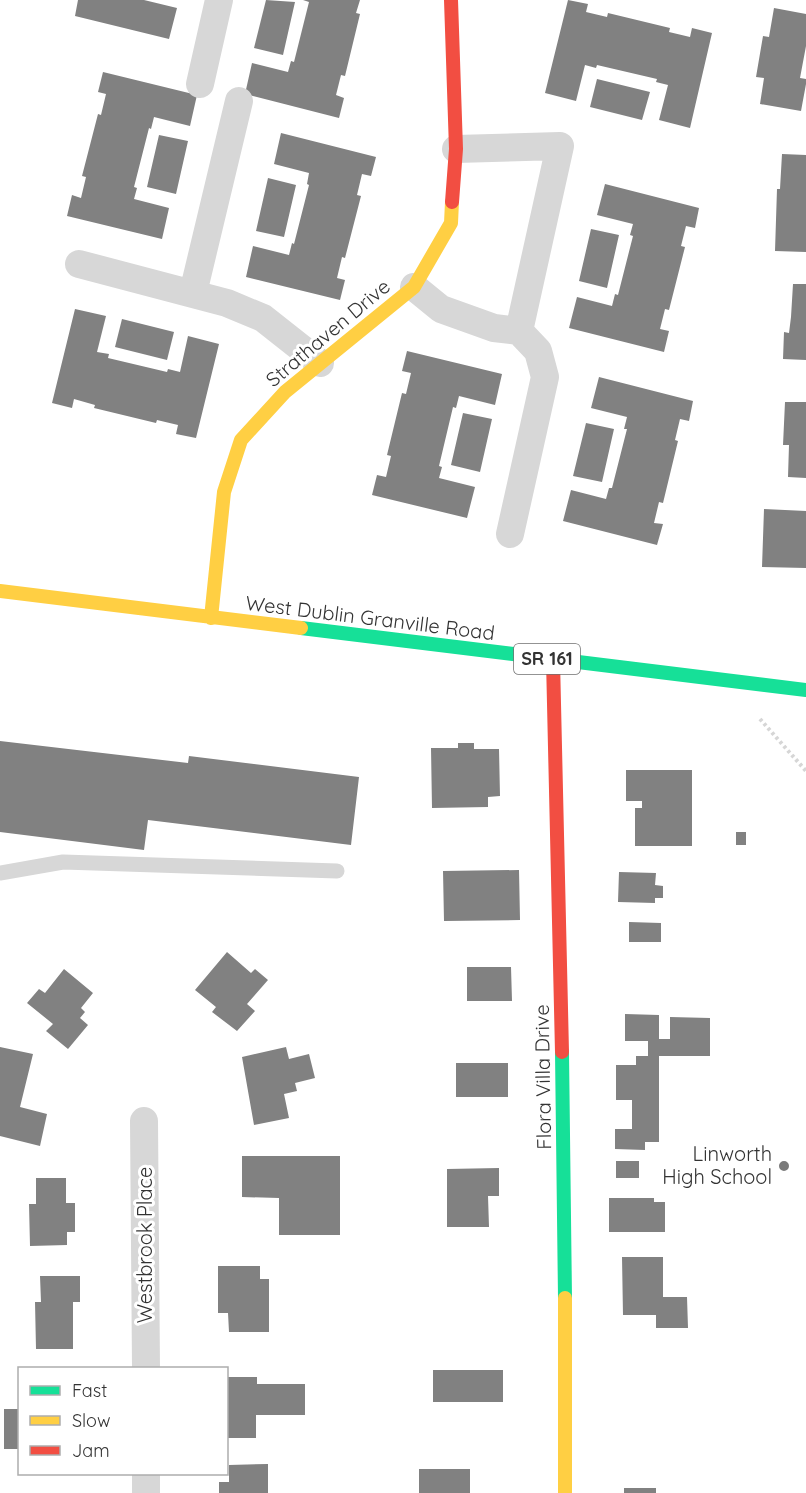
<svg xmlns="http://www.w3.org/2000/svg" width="806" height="1493" font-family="Quicksand,sans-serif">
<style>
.building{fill:#818181}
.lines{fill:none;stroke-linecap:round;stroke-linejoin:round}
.path{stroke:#d6d6d6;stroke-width:4;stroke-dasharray:3 3;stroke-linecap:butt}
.lane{stroke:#d7d7d7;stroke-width:15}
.street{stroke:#d7d7d7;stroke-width:28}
.fast{stroke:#16e098;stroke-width:14}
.slow{stroke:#ffcf43;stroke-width:14}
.jam{stroke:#f24e42;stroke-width:14}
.poi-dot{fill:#7a7a7a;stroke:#fff;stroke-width:2}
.labels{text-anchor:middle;stroke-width:6;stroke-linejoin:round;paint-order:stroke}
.shield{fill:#fff;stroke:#707070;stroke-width:1.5}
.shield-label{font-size:18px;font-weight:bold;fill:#333}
.street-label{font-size:20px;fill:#333;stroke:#fff}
.poi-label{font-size:20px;fill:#333;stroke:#fff;text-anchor:end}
</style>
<rect width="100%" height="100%" fill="#fff"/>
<path class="building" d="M 78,0 L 144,0 L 177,8 L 169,39 L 75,16 Z
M 266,0 L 295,2 L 283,55 L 254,48 Z
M 303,0 L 360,0 L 356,13 L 360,14 L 345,76 L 341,75 L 336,95 L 344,98 L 339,118 L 245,94 L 252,63 L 288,72 L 291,61 L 294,62 L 309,2 Z
M 568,0 L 588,4 L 586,12 L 607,17 L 608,13 L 670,28 L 669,32 L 690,37 L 692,28 L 712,33 L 690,128 L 659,120 L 668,85 L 656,82 L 657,79 L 597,65 L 596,68 L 585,65 L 576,101 L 545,93 Z
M 774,8 L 806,14 L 806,46 L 800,78 L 806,79 L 806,84 L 801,111 L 760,104 L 764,78 L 756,77 L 763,36 L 769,37 Z
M 103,72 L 197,95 L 190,126 L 154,117 L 151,129 L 149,128 L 134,187 L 137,188 L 134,199 L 169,208 L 162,239 L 67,216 L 72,195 L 81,198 L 86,177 L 82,176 L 98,114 L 101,115 L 106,94 L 98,92 Z
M 597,79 L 650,92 L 642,120 L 590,107 Z
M 281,133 L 376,157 L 371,176 L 362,174 L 357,195 L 361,196 L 345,258 L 342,257 L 337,278 L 345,280 L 340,300 L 246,277 L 253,246 L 289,255 L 292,243 L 294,244 L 309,185 L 307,184 L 309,173 L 274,164 Z
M 159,135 L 188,141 L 176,194 L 147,187 Z
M 782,154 L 806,155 L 806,252 L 775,251 L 777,189 L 780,189 Z
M 268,178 L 296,185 L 284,237 L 256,231 Z
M 605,184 L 699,208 L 695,228 L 686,226 L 681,246 L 685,247 L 669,310 L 665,309 L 660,329 L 669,331 L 664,352 L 569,328 L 577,297 L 612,306 L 615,294 L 618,295 L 633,236 L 630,235 L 633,224 L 597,215 Z
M 591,229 L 619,235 L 607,288 L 579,281 Z
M 793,284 L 806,284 L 806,360 L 783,359 L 784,332 L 789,333 L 791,317 Z
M 75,309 L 106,316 L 97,352 L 109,354 L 108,358 L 167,372 L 168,369 L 180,372 L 188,336 L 219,344 L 196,438 L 176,434 L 178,425 L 157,420 L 156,423 L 94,408 L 95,405 L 74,399 L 72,408 L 52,403 Z
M 122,319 L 174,332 L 167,360 L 115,347 Z
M 407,351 L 502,374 L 495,405 L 459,396 L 456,408 L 453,407 L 439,466 L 442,467 L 439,478 L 475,487 L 467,518 L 372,495 L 377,475 L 386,477 L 391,456 L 387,455 L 402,393 L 406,394 L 411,373 L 402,371 Z
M 599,377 L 693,401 L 689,421 L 680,419 L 675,440 L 678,441 L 663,503 L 659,502 L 654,523 L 663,524 L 657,545 L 563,521 L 571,490 L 606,499 L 609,488 L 612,488 L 627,429 L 624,429 L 627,417 L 591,408 Z
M 785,402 L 806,402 L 806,478 L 788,477 L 789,445 L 783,445 Z
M 463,413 L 492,419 L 480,472 L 451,465 Z
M 586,423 L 614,429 L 602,482 L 573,476 Z
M 764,509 L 806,511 L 806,568 L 762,567 Z
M 0,741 L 188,763 L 189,756 L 359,777 L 351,845 L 148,820 L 144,850 L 0,832 Z
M 458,743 L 474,743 L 474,749 L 499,749 L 500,796 L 488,797 L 488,807 L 432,808 L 431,748 L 458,748 Z
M 626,770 L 692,770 L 692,846 L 635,846 L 635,808 L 642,808 L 642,801 L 626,801 Z
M 736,832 L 746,832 L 746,845 L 736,845 Z
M 519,870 L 520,920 L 444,921 L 443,871 Z
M 619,872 L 656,873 L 655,885 L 663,886 L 663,898 L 655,898 L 655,903 L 618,902 Z
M 629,922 L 661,923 L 661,942 L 629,942 Z
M 227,952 L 251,973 L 255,969 L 268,980 L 247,1004 L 255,1011 L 237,1031 L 212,1012 L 216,1007 L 195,990 Z
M 467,967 L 511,967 L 512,1001 L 467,1001 Z
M 64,969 L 93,993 L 81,1008 L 85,1012 L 80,1018 L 88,1025 L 68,1049 L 46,1031 L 53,1024 L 27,1003 L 39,989 L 45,993 Z
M 625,1014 L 659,1015 L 659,1039 L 670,1039 L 670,1017 L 710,1018 L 710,1056 L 659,1056 L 659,1142 L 645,1142 L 645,1150 L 615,1149 L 615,1129 L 632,1129 L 632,1100 L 616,1100 L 616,1065 L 636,1065 L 636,1056 L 648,1056 L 648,1041 L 625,1041 Z
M 0,1047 L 33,1054 L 20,1107 L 47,1114 L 40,1146 L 0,1136 Z
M 286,1047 L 289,1059 L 309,1054 L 315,1078 L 295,1083 L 297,1091 L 284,1094 L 289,1118 L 254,1125 L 242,1057 Z
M 456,1063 L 508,1063 L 508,1097 L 456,1097 Z
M 242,1156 L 340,1156 L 340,1235 L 279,1235 L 279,1198 L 242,1197 Z
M 616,1161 L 639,1161 L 639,1178 L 616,1178 Z
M 499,1168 L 499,1196 L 488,1196 L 489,1227 L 447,1227 L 447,1169 Z
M 36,1178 L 66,1178 L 66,1203 L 75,1203 L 75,1232 L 67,1232 L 67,1245 L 30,1246 L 29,1204 L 36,1204 Z
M 609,1198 L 654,1198 L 654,1202 L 665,1202 L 665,1232 L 609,1232 Z
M 622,1257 L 663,1257 L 663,1297 L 687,1297 L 688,1328 L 656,1328 L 656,1315 L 623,1315 Z
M 218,1266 L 260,1266 L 260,1279 L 269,1279 L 269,1332 L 229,1332 L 228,1313 L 218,1313 Z
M 40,1276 L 80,1276 L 80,1302 L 73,1302 L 73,1349 L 36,1349 L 35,1302 L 41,1302 Z
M 433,1370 L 503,1370 L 503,1402 L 433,1402 Z
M 226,1377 L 257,1377 L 257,1384 L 305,1384 L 305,1415 L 256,1415 L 256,1438 L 226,1438 Z
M 4,1409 L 20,1409 L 20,1449 L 4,1449 Z
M 268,1464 L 268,1493 L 219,1493 L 219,1482 L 229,1482 L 229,1465 Z
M 419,1469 L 470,1469 L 470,1493 L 419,1493 Z
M 624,1488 L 656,1488 L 656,1493 L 624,1493 Z"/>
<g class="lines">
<path class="path" d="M 760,719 L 806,771"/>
<path class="lane" d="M 0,873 L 63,862 L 337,871"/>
<path class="street" d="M 200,84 L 219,0
M 456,149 L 560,146 L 519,331
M 79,264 L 227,303 L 263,318 L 320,363
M 414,287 L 441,309 L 494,328 L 519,331 L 538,351 L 545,377 L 510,534
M 193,293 L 239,101
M 144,1121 L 146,1368
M 146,1474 L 146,1493"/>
<path class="fast" d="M 301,628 L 806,690
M 562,1052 L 565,1298"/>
<path class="slow" d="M 0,591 L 301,628
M 211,618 L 224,492 L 241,440 L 285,392 L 414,287 L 451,223 L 452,202
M 565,1298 L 565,1493"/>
<path class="jam" d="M 451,0 L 456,149 L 452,202
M 553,660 L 562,1052"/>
</g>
<circle class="poi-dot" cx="784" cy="1166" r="6"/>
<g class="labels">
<rect class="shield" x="514" y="644" width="66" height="30" rx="4.5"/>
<g class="shield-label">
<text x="547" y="665">SR 161</text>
</g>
<g class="street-label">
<text transform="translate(328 333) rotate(-40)" y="7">Strathaven Drive</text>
<text transform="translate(370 618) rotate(7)" y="7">West Dublin Granville Road</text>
<text transform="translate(543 1077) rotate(-91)" y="7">Flora Villa Drive</text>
<text transform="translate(145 1245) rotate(-90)" y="7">Westbrook Place</text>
</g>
<g class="poi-label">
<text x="772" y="1161">Linworth<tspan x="772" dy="23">High School</tspan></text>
</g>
</g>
<rect x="18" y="1367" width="210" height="108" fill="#ffffff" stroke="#adadad" stroke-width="1.5"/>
<rect x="30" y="1386" width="30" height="9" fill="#16e098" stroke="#adadad" stroke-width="1.5"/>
<text x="72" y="1397" font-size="18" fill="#333333">Fast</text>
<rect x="30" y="1416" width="30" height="9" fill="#ffcf43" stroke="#adadad" stroke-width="1.5"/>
<text x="72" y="1427" font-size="18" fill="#333333">Slow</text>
<rect x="30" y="1446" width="30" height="9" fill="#f24e42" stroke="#adadad" stroke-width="1.5"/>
<text x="72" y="1457" font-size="18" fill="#333333">Jam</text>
</svg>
